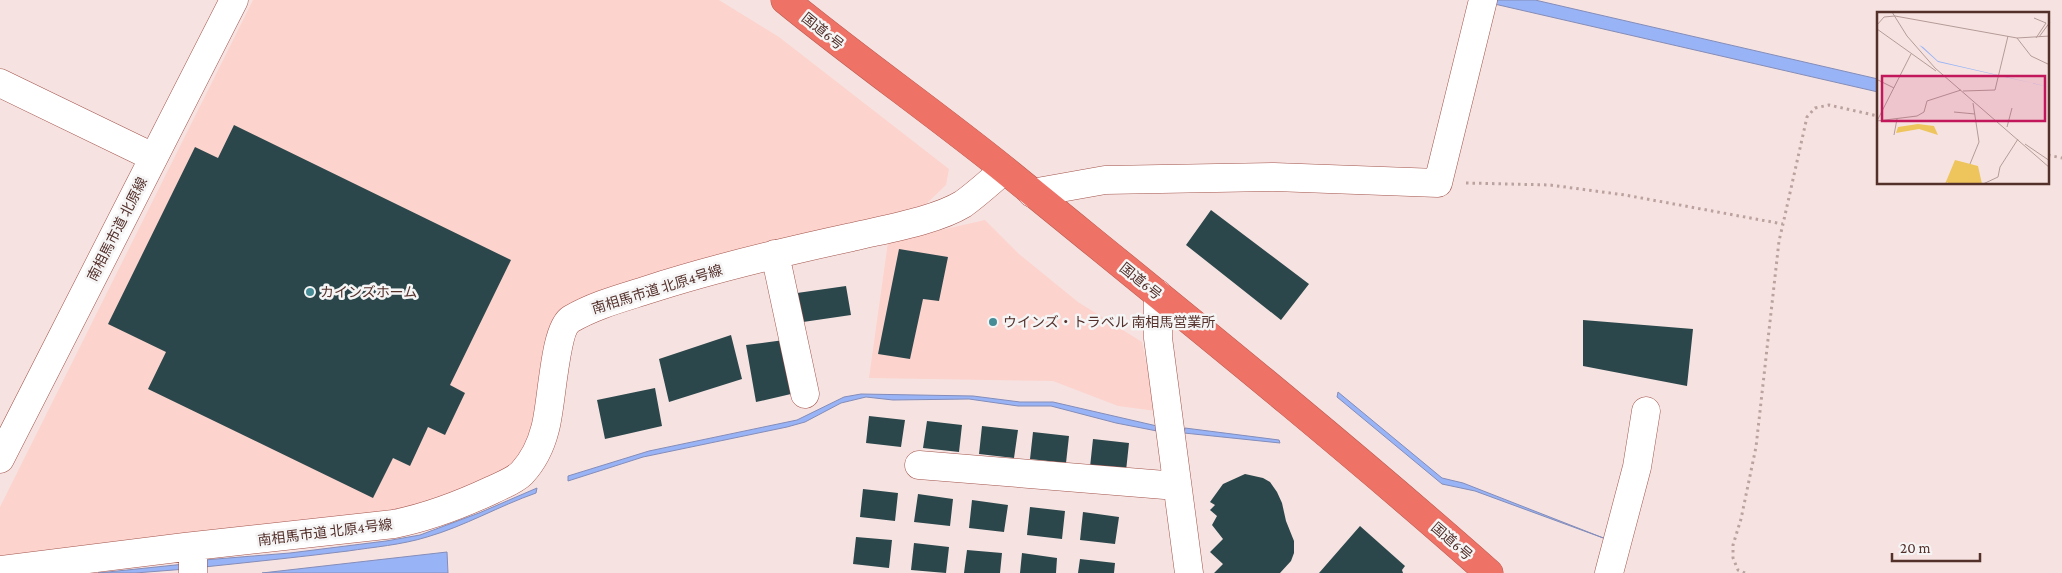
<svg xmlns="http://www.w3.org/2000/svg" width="2062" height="573" font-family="'Crimson Pro','Noto Sans JP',serif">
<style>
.built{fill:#fcd3cd}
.water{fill:#99b4f6;stroke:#848cb9}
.building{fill:#2c474b}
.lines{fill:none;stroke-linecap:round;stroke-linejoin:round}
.minor-casing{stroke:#a3534b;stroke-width:29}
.highway-casing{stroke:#b85b51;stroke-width:29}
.path{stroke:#bba29f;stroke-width:3;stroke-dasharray:2.5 4;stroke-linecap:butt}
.minor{stroke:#fff;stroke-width:28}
.highway{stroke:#ee7266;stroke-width:28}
.poi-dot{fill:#468c96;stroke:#f5f5f5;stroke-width:2}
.labels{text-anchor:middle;stroke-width:5;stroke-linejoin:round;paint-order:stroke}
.street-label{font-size:14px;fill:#54302b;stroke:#f5f5f5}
.poi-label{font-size:14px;fill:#54302b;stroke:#f5f5f5;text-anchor:start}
.inset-road{fill:none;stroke:#b59b98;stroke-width:1}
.view{fill:#c2185b;fill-opacity:0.15;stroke:#c2185b;stroke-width:2.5}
.inset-edge{fill:none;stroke:#54302b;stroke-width:2.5}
</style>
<rect width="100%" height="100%" fill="#f6e3e1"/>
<path class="built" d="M 253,0 L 719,0 L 779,37 L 949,169 L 946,185 L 925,205 L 570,309 L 529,447 L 514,469 L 442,505 L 0,562 L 0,507 Z
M 985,220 L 1019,254 L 1078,302 L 1142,342 L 1156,411 L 1118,406 L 1053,381 L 869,378 L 888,242 Z"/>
<path class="water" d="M 1477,0 L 1535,0 L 1878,79 L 1878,92 Z
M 1338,392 L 1442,478 L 1463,483 L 1606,539 L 1475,491 L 1442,484 L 1337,397 Z
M 861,394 L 973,396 L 1020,402 L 1053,402 L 1157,426 L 1157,431 L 1116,423 L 1051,406 L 1018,406 L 969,399 L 893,400 L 866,397 L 841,403 L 805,422 L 787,427 L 643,457 L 568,481 L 568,476 L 649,451 L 797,420 L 844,397 Z
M 1185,428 L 1279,440 L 1280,443 L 1184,433 Z
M 537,488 L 536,493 C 499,506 465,526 427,537 C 401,545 374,547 348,551 C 300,557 252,562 204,567 L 204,560 L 290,553 L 386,541 L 420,535 L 479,513 Z
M 447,552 L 448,573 L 262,573 Z
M 185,564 L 186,569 L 135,573 L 98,573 Z"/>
<path class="building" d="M 234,125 L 511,260 L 450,385 L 465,393 L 445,435 L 428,427 L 410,466 L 393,458 L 373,498 L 148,389 L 166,352 L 108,324 L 195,147 L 218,158 Z
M 1211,210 L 1309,284 L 1281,320 L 1186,245 Z
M 899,249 L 948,257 L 939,301 L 923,299 L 910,359 L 878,354 Z
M 846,286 L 851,315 L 803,322 L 797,293 Z
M 1583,320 L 1693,329 L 1687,386 L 1583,366 Z
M 731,335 L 742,379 L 669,402 L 659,359 Z
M 784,340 L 791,394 L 756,402 L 746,345 Z
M 655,388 L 662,426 L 605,439 L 597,400 Z
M 869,416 L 905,420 L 901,447 L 866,443 Z
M 927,421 L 962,425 L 959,452 L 923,448 Z
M 982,426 L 1018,430 L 1014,458 L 979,454 Z
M 1033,432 L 1069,436 L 1066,463 L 1030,459 Z
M 1093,439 L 1129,443 L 1126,471 L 1090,467 Z
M 1245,474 L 1263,478 L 1270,482 L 1277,492 L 1282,503 L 1286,521 L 1294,541 L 1294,553 L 1291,561 L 1280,573 L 1214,573 L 1223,564 L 1210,552 L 1223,539 L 1212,525 L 1217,516 L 1210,510 L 1215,505 L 1210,502 L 1223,484 Z
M 863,489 L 898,493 L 895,521 L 860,517 Z
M 918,494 L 953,499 L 950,526 L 914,522 Z
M 972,500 L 1008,505 L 1004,532 L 969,528 Z
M 1030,507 L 1065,511 L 1062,539 L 1027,535 Z
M 1083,512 L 1119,517 L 1115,544 L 1080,540 Z
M 1360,526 L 1405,566 L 1402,570 L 1403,573 L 1319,573 Z
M 856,537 L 892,540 L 889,568 L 853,564 Z
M 914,543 L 949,547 L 946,573 L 911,570 Z
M 967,550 L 1002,553 L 1000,573 L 964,573 Z
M 1022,553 L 1057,558 L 1056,573 L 1020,573 Z
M 1080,559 L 1115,563 L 1114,573 L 1078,573 Z"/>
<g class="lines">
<defs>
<path id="minor" d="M 0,83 L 153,157
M 1032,193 L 1105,180 L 1274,177 L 1438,183 L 1483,0
M 775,254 L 805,394
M 1158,294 L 1158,338 L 1189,573
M 0,459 L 234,0
M 919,465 L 1177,486
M 0,570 L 185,547 L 394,524 C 429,517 460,505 492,490 C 502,485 514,481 522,473 C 533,461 541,445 545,429 C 552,406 554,329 571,319 C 595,305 622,298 647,290 C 714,268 783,252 852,237 C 885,229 935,221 963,204 C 977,194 991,181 1004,170
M 193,573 L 193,546
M 1609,573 L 1637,467 L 1646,411"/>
<path id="highway" d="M 785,0 C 857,59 933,112 1005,170 C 1168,303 1332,434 1489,573"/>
</defs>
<use href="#minor" class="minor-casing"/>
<use href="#highway" class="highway-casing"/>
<path class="path" d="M 2048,155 L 2062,158
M 1466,183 L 1550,185 L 1625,195 L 1783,224 L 1807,117 L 1815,108 L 1829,105 L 1878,116
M 1745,573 L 1738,570 L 1733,558 L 1733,545 L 1741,519 L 1756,447 L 1779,241 L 1783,224"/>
<use href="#minor" class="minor"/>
<use href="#highway" class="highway"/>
</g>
<g class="poi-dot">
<circle cx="310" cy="292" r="5"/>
<circle cx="993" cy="322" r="5"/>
</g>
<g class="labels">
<g class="street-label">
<text transform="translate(823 31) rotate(39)" y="5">国道6号</text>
<text transform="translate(117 229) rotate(-63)" y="5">南相馬市道 北原線</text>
<text transform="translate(1141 281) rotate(39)" y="5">国道6号</text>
<text transform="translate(657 289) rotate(-17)" y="5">南相馬市道 北原4号線</text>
<text transform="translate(325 532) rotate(-7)" y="5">南相馬市道 北原4号線</text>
<text transform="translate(1452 541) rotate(41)" y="5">国道6号</text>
</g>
<g class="poi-label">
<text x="320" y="297">カインズホーム</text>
<text x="1003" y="327">ウインズ・トラベル 南相馬営業所</text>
</g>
</g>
<g transform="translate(1877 12)">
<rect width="172" height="172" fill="#f6e3e1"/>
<path d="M 41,112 L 57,114 L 61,123 L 42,117 L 19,121 L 21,115 ZM 78,148 L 101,154 L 105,172 L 71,172 L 71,170 L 68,172 Z" fill="#eec55c"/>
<path d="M 42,33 L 46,35 L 61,49 L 172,75 L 61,50 Z" fill="#99b4f6"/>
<path class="inset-road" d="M 15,0 L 30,24 L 58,56 L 173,156M 157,6 L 169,11 L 159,26M 0,13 L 7,5 L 18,4 L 140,26 L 173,24M 0,17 L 59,59M 162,25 L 173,10M 140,26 L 154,44 L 173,53M 1,68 L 17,76M 86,79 L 118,78 L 131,24M 77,100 L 98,102M 0,109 L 40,104 L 47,100 L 50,89 L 84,78M 0,109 L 34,42M 130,115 L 135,96M 17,123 L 20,107M 148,132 L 173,149M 93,152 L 102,130 L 96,91M 106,172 L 121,165 L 123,155 L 141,127"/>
<path class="view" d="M 5,64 L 168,64 L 168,109 L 5,109 Z"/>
<rect width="172" height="172" class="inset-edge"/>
</g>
<path d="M1892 553v8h88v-8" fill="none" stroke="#54302b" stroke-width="2.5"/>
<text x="1900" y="553" font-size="15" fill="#54302b" stroke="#f5f5f5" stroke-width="4" paint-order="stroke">20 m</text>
</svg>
